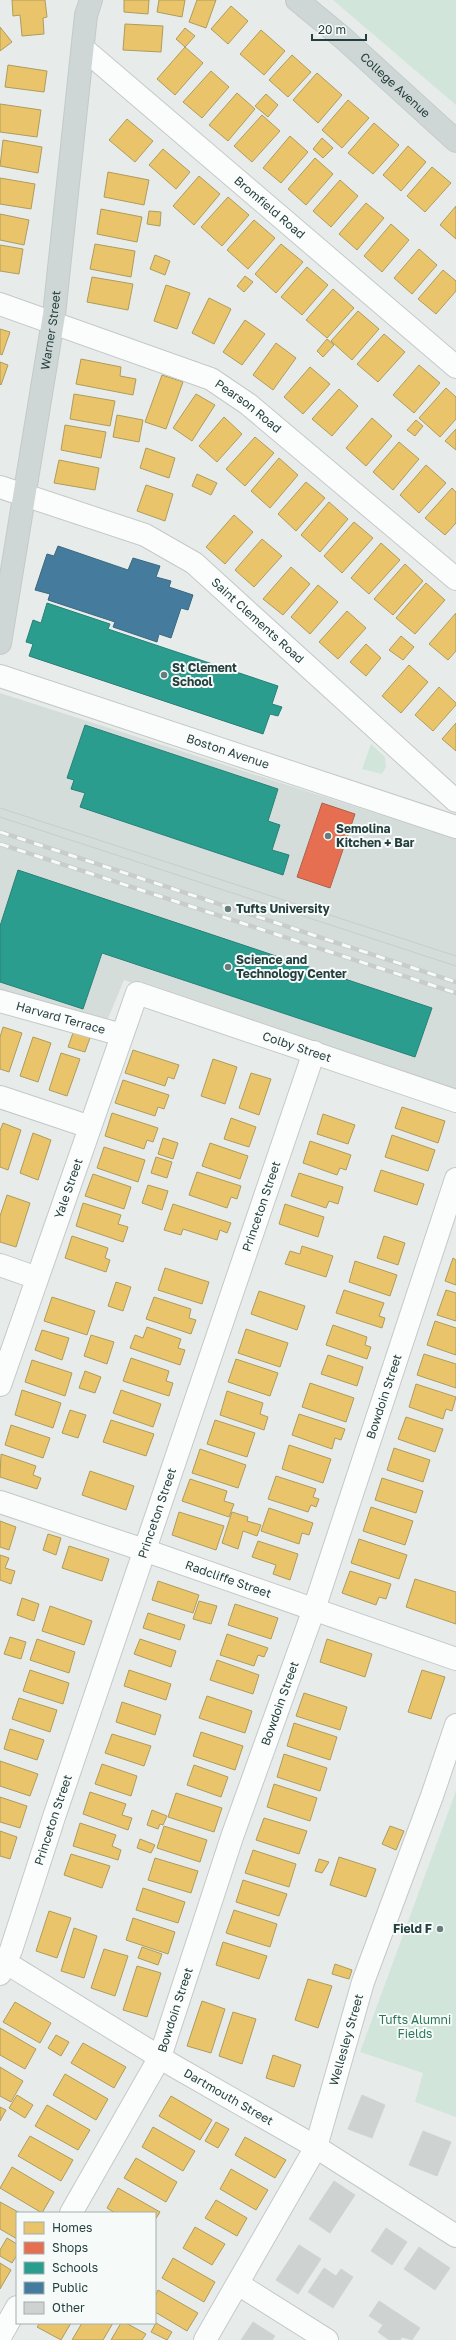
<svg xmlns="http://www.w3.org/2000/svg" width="456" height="2340" font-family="'Golos Text',sans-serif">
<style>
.built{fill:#d5dddb}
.green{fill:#d1e5db}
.homes{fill:#e9c46a;stroke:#ae9c5d}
.shops{fill:#e76f51;stroke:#ac614b}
.schools{fill:#2a9d8f;stroke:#288177}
.public{fill:#457b9d;stroke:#3b6980}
.building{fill:#ced3d2;stroke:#d0d5d4}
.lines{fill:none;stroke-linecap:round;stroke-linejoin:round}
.minor-casing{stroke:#c4c9c8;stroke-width:24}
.major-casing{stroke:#c2caca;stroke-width:24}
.minor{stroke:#fbfcfc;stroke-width:22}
.major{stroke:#ced7d6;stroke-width:22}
.tram{stroke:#c8cdcc;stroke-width:1}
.rail-casing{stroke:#c8cdcc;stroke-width:4.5}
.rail{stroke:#f6faf9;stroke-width:3;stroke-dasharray:9;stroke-linecap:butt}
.poi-dot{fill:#687c7b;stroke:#f6faf9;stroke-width:1.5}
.labels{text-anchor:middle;stroke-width:4;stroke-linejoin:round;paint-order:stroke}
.street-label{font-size:12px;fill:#24403e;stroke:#f6faf9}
.poi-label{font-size:12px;font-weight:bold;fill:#24403e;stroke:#f6faf9;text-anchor:start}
.park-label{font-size:12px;fill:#2e7759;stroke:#f6faf9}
</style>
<rect width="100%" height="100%" fill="#e7eceb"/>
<path class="built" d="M 0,693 L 456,839 L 456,1094 L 124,980 L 107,1021 L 0,991 Z"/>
<path class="green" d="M 333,0 L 456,0 L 456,105 Z
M 371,744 L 385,757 L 386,767 L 382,774 L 362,769 Z
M 456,1791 L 456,2117 L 415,2102 L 423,2073 L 360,2052 Z"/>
<path class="homes" d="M 12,0 L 45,0 L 47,17 L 43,18 L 44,34 L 22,36 L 20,15 L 13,16 Z
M 124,0 L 149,0 L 148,14 L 124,12 Z
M 159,0 L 185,0 L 182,17 L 157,12 Z
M 197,0 L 216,0 L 206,28 L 189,22 Z
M 231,6 L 248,21 L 228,44 L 211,29 Z
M 125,24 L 163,26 L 161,52 L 123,50 Z
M 0,27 L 12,42 L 0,51 Z
M 185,28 L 195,36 L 185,47 L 176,39 Z
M 261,30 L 285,51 L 264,75 L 240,54 Z
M 185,47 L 203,63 L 175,95 L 157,79 Z
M 292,55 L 311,72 L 288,97 L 269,80 Z
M 8,65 L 47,71 L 44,92 L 5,87 Z
M 211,71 L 229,87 L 202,118 L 183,102 Z
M 317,73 L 342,95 L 318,123 L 293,100 Z
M 237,93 L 255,109 L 228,141 L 209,125 Z
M 266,94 L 278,105 L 268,117 L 255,106 Z
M 348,100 L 369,118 L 342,148 L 322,130 Z
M 0,104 L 41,110 L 37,137 L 0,132 Z
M 262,115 L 280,131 L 252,162 L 234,146 Z
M 127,119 L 153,141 L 135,162 L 109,140 Z
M 374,123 L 399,145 L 373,174 L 348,153 Z
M 290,136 L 308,152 L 281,183 L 263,168 Z
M 322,138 L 333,148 L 323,158 L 313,149 Z
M 3,140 L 42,147 L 38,173 L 0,166 Z
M 408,146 L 426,162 L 401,191 L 383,175 Z
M 163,149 L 190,172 L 176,189 L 149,165 Z
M 315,158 L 333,174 L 306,205 L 288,189 Z
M 432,167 L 451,183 L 425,212 L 407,196 Z
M 108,172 L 149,180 L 144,205 L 104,197 Z
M 199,176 L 220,194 L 194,225 L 173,206 Z
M 0,178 L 35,184 L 31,209 L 0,204 Z
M 340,180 L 358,196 L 331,227 L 313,211 Z
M 228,197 L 249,215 L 222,246 L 201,227 Z
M 366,203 L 384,218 L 357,250 L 339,234 Z
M 456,206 L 456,239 L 440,225 Z
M 101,209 L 142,217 L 137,242 L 97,234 Z
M 149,211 L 161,212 L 160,226 L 147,224 Z
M 0,214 L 29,220 L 24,245 L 0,240 Z
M 254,220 L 275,238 L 248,269 L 227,250 Z
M 391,224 L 409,240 L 382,272 L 364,256 Z
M 95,244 L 135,251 L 131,277 L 90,269 Z
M 281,244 L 303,262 L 276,293 L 255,274 Z
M 0,245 L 23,249 L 19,274 L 0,271 Z
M 419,249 L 437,265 L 412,294 L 394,278 Z
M 155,255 L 170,261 L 165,275 L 150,269 Z
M 307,267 L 328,285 L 302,315 L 281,297 Z
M 443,270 L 456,281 L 456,291 L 436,314 L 418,299 Z
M 245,276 L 253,282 L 244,292 L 237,286 Z
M 92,277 L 133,284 L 128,310 L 87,302 Z
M 166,285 L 190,293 L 177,329 L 154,321 Z
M 333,289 L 354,308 L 327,338 L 306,320 Z
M 209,298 L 231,309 L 214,344 L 192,333 Z
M 358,311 L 379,329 L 352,360 L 331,341 Z
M 245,320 L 265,334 L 242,365 L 223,352 Z
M 0,329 L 10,332 L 2,355 L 0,354 Z
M 384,334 L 405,352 L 378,382 L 357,364 Z
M 327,339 L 334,345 L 323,357 L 317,351 Z
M 276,343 L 296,358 L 273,390 L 253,375 Z
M 81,359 L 121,367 L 120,376 L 136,379 L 133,395 L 76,384 Z
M 0,362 L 8,365 L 1,385 L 0,384 Z
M 419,365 L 440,383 L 414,413 L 393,395 Z
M 310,367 L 330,384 L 303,414 L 284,397 Z
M 162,375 L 183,382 L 166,429 L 145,422 Z
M 446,388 L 456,397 L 456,419 L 440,437 L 419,418 Z
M 339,389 L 358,406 L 332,436 L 312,419 Z
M 74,394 L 115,401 L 110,426 L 70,419 Z
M 196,394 L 215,405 L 192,441 L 173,428 Z
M 117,415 L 143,420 L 139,442 L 113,437 Z
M 224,417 L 242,434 L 217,462 L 199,446 Z
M 372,418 L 392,436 L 366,466 L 346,448 Z
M 416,420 L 423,426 L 415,436 L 407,430 Z
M 65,425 L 106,432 L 101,458 L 61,450 Z
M 456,429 L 456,450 L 445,441 Z
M 255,437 L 274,453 L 245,486 L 226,469 Z
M 399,442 L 419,459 L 393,490 L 373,472 Z
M 146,448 L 175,458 L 169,478 L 140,468 Z
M 279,458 L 298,475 L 270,508 L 251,491 Z
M 59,460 L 99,468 L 95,490 L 54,483 Z
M 426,465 L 446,483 L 419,513 L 400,495 Z
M 197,474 L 217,483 L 211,495 L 192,486 Z
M 306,482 L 325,498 L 296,531 L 278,514 Z
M 146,485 L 173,494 L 165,521 L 137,511 Z
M 452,488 L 456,492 L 456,523 L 445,535 L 425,518 Z
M 329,502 L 348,519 L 320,552 L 301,535 Z
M 234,515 L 253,532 L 225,564 L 206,547 Z
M 354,522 L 373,538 L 342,573 L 324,556 Z
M 262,539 L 282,556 L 254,587 L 235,570 Z
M 381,543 L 400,560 L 369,594 L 351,578 Z
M 405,564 L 423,581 L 393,615 L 374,599 Z
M 291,567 L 310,584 L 283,615 L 263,599 Z
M 426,583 L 445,600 L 415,634 L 396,618 Z
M 318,585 L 338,602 L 310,634 L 291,617 Z
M 347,611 L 366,628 L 338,659 L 319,642 Z
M 456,613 L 456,651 L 448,660 L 429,644 Z
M 401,636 L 414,647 L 403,660 L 389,650 Z
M 366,644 L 381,658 L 366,676 L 350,662 Z
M 409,665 L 428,682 L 401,713 L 382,696 Z
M 439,687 L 456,703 L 456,705 L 433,731 L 415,715 Z
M 456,723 L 456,751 L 442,739 Z
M 3,1027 L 22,1033 L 9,1072 L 0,1069 L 0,1037 Z
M 74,1030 L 91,1035 L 85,1052 L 68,1047 Z
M 33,1037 L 51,1043 L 38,1082 L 20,1076 Z
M 133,1050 L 179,1065 L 174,1079 L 168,1077 L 165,1086 L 125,1073 Z
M 61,1053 L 80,1059 L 67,1096 L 49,1090 Z
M 213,1059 L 237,1067 L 225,1104 L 201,1096 Z
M 251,1073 L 271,1079 L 259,1115 L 239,1108 Z
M 123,1080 L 169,1095 L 164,1109 L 158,1107 L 155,1116 L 115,1103 Z
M 402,1107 L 445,1121 L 438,1143 L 395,1128 Z
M 112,1113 L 158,1128 L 153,1142 L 147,1140 L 144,1149 L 105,1136 Z
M 323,1114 L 355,1125 L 348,1144 L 317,1134 Z
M 231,1118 L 256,1127 L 249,1147 L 224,1139 Z
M 3,1123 L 21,1130 L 8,1170 L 0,1167 L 0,1131 Z
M 33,1133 L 51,1140 L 38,1180 L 20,1173 Z
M 392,1135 L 435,1150 L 428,1171 L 385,1157 Z
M 163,1138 L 178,1143 L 173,1159 L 158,1154 Z
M 310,1141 L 351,1155 L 346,1170 L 340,1168 L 337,1175 L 303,1163 Z
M 210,1143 L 248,1156 L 240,1179 L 202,1166 Z
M 104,1147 L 145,1160 L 138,1182 L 97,1168 Z
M 156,1157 L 172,1162 L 167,1178 L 151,1173 Z
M 381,1170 L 424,1184 L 417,1205 L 374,1191 Z
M 197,1172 L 241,1186 L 237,1199 L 231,1197 L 227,1208 L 189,1195 Z
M 299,1173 L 343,1187 L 338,1204 L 329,1201 L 326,1208 L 291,1196 Z
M 93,1174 L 131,1187 L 124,1209 L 85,1196 Z
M 148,1185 L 168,1191 L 162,1210 L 142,1203 Z
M 7,1195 L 30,1203 L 16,1247 L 0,1242 L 0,1216 Z
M 83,1203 L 121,1215 L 118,1224 L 128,1227 L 123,1242 L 76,1226 Z
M 173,1204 L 231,1223 L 227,1233 L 220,1230 L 217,1240 L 183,1229 L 181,1235 L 164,1230 Z
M 285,1204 L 324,1217 L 318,1237 L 279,1224 Z
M 72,1236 L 108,1248 L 105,1258 L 110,1260 L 106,1272 L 65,1258 Z
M 384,1236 L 405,1243 L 398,1265 L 377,1258 Z
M 302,1246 L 333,1256 L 326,1277 L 285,1264 L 290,1251 L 300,1254 Z
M 453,1258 L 456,1260 L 456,1285 L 445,1281 Z
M 355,1261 L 397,1275 L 390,1296 L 349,1282 Z
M 165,1268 L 209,1282 L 202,1304 L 158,1290 Z
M 116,1282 L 131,1287 L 123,1311 L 108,1306 Z
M 344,1290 L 384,1303 L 379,1316 L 385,1318 L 382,1328 L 336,1313 Z
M 446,1290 L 456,1293 L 456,1321 L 437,1315 Z
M 259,1291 L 305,1306 L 297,1330 L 251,1314 Z
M 52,1297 L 95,1311 L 87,1335 L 44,1321 Z
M 154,1297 L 191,1309 L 189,1318 L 196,1320 L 191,1334 L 146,1319 Z
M 435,1321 L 456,1328 L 456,1355 L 427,1345 Z
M 333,1325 L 367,1337 L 365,1345 L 371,1347 L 367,1359 L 326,1345 Z
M 147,1327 L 181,1339 L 178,1348 L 185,1350 L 180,1365 L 130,1348 L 135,1335 L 143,1338 Z
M 246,1329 L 288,1343 L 280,1367 L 238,1353 Z
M 42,1330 L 69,1338 L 62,1360 L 35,1350 Z
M 91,1335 L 114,1342 L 107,1364 L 84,1356 Z
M 424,1354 L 456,1364 L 456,1388 L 417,1375 Z
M 328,1355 L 363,1367 L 357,1386 L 321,1374 Z
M 131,1358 L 169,1371 L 166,1381 L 173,1383 L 169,1396 L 123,1381 Z
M 236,1359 L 278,1373 L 270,1396 L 228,1382 Z
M 32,1360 L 72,1373 L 65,1396 L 25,1382 Z
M 85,1371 L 101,1377 L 95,1393 L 79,1388 Z
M 310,1383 L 354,1398 L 346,1422 L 302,1407 Z
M 416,1384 L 456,1397 L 452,1411 L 446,1409 L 443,1419 L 409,1407 Z
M 22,1390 L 61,1403 L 53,1428 L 15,1415 Z
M 121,1390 L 161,1404 L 153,1427 L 113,1413 Z
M 227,1391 L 263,1403 L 260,1414 L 268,1417 L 264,1430 L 220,1415 Z
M 70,1410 L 86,1415 L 78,1438 L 62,1433 Z
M 299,1414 L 345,1429 L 341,1440 L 335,1438 L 332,1449 L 292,1435 Z
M 406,1417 L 443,1429 L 435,1452 L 398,1439 Z
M 111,1420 L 154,1434 L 146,1456 L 103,1442 Z
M 215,1420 L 255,1433 L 247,1457 L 207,1444 Z
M 11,1425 L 50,1438 L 43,1458 L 5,1445 Z
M 289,1445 L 331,1459 L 323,1483 L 282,1469 Z
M 394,1448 L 430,1460 L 423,1482 L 387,1470 Z
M 200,1449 L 246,1465 L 238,1488 L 192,1473 Z
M 1,1454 L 36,1466 L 33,1475 L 41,1478 L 37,1489 L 0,1477 Z
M 90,1471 L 134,1486 L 126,1510 L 82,1495 Z
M 276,1476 L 316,1489 L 313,1497 L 319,1499 L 316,1507 L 311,1505 L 308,1512 L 268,1499 Z
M 382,1478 L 423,1491 L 416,1513 L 375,1500 Z
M 190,1479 L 227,1491 L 224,1501 L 234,1504 L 229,1517 L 182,1501 Z
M 371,1507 L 413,1521 L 405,1545 L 363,1531 Z
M 269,1508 L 313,1523 L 309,1535 L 302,1533 L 299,1544 L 261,1531 Z
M 179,1512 L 224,1526 L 216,1550 L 172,1535 Z
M 232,1512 L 248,1517 L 247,1521 L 261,1525 L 257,1536 L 243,1531 L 238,1549 L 222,1543 Z
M 0,1521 L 16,1527 L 9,1550 L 0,1547 Z
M 48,1534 L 61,1538 L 56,1555 L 43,1550 Z
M 359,1539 L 407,1555 L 399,1579 L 351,1563 Z
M 258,1541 L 298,1554 L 290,1580 L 273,1574 L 276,1565 L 252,1557 Z
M 69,1546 L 109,1559 L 102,1581 L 62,1568 Z
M 0,1555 L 9,1558 L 5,1568 L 15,1571 L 11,1584 L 0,1580 Z
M 350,1571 L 391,1584 L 386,1599 L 379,1597 L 376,1605 L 342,1593 Z
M 415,1579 L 456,1592 L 456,1624 L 406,1607 Z
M 158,1581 L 199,1595 L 193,1613 L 152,1600 Z
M 22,1598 L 39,1604 L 34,1621 L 17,1615 Z
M 199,1601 L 217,1606 L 211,1624 L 193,1619 Z
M 235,1604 L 278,1618 L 271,1639 L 228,1625 Z
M 50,1606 L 92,1621 L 84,1645 L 42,1631 Z
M 148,1613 L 185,1625 L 180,1640 L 143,1628 Z
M 227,1634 L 268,1648 L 264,1657 L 258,1655 L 254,1666 L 220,1655 Z
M 10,1637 L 26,1642 L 21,1659 L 4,1654 Z
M 37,1639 L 75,1652 L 69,1673 L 30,1660 Z
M 140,1639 L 176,1651 L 171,1667 L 134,1654 Z
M 327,1639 L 372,1654 L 365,1677 L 320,1662 Z
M 217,1660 L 259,1675 L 253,1694 L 210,1680 Z
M 30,1670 L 69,1683 L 63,1704 L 23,1691 Z
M 129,1670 L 171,1684 L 166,1700 L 124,1686 Z
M 422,1670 L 445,1677 L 431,1719 L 408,1712 Z
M 304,1693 L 347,1707 L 340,1730 L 296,1716 Z
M 207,1696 L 252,1711 L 245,1733 L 199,1718 Z
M 19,1698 L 57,1710 L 50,1732 L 12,1719 Z
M 122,1702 L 161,1715 L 155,1735 L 116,1722 Z
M 294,1723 L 337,1737 L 330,1760 L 287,1746 Z
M 10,1729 L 44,1740 L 37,1760 L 4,1749 Z
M 201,1732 L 243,1746 L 235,1770 L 193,1756 Z
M 112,1734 L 151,1746 L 144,1766 L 105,1753 Z
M 284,1754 L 327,1768 L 320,1791 L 277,1777 Z
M 0,1761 L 38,1774 L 30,1796 L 0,1786 Z
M 102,1764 L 137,1776 L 131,1796 L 95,1784 Z
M 194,1765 L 228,1777 L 221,1797 L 187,1785 Z
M 274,1784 L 317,1798 L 310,1821 L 267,1807 Z
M 90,1792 L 126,1804 L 122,1815 L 132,1818 L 128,1830 L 83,1814 Z
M 176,1793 L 222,1808 L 214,1832 L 168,1817 Z
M 0,1797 L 27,1806 L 20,1828 L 0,1822 Z
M 152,1810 L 167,1816 L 163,1825 L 160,1824 L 158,1829 L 147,1825 Z
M 264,1818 L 307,1831 L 299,1854 L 256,1840 Z
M 80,1823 L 116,1835 L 112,1846 L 121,1850 L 118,1860 L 73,1846 Z
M 164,1826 L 207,1840 L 200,1862 L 157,1848 Z
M 390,1826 L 404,1831 L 396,1850 L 382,1844 Z
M 0,1831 L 17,1837 L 10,1859 L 0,1856 Z
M 140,1839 L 155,1845 L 151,1853 L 137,1848 Z
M 253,1850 L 296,1864 L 289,1887 L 245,1873 Z
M 71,1854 L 110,1866 L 102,1888 L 64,1875 Z
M 339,1857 L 376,1869 L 366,1897 L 330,1885 Z
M 155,1858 L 198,1871 L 191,1893 L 148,1880 Z
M 319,1859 L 329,1862 L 322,1873 L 315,1871 Z
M 243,1880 L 287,1894 L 279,1916 L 236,1902 Z
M 143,1888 L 185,1902 L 178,1923 L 136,1910 Z
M 234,1910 L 277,1924 L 270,1947 L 226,1933 Z
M 49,1911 L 71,1918 L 57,1958 L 36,1951 Z
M 133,1918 L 175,1932 L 168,1954 L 126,1940 Z
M 74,1928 L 97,1936 L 84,1978 L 61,1971 Z
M 223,1942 L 267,1956 L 259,1979 L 216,1965 Z
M 142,1947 L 162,1954 L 158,1965 L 138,1958 Z
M 104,1949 L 128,1956 L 115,1996 L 91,1988 Z
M 335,1964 L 352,1970 L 349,1979 L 332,1974 Z
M 137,1966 L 161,1973 L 147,2017 L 123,2010 Z
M 308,1979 L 332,1986 L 318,2028 L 295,2020 Z
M 202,2001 L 225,2009 L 211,2053 L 187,2046 Z
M 15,2002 L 51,2023 L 40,2043 L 3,2022 Z
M 233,2012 L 256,2019 L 242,2064 L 219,2056 Z
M 0,2028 L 36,2049 L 25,2069 L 0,2055 Z
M 56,2035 L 69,2042 L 61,2056 L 48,2048 Z
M 83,2043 L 126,2067 L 114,2088 L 71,2063 Z
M 273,2055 L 301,2065 L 294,2087 L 266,2078 Z
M 0,2067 L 23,2081 L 11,2102 L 0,2096 Z
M 65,2074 L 108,2099 L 96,2120 L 53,2095 Z
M 17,2095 L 33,2105 L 25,2118 L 9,2108 Z
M 171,2096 L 212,2120 L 200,2140 L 159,2116 Z
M 47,2105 L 90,2130 L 78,2150 L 35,2126 Z
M 0,2107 L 6,2110 L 0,2121 Z
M 216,2122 L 229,2129 L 218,2148 L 205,2141 Z
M 153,2127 L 195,2151 L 183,2171 L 142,2147 Z
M 30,2136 L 73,2160 L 61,2181 L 18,2156 Z
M 245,2137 L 286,2160 L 275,2178 L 235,2155 Z
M 136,2158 L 177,2182 L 166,2202 L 124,2178 Z
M 12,2167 L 54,2192 L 42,2213 L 0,2188 Z
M 231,2169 L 268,2190 L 256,2210 L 220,2189 Z
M 118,2188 L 160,2212 L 155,2220 L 155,2213 L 115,2213 L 107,2208 Z
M 216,2200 L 247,2218 L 237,2236 L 205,2218 Z
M 0,2202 L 20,2213 L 17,2213 L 17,2239 L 0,2229 Z
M 195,2227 L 225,2244 L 212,2265 L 183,2248 Z
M 7,2238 L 17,2244 L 17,2255 L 12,2263 L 0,2256 L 0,2250 Z
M 173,2258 L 215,2282 L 204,2302 L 162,2278 Z
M 0,2263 L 11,2270 L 0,2289 Z
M 158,2290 L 198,2313 L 187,2331 L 155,2312 L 155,2296 Z
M 40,2323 L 71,2323 L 61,2340 L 37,2327 Z
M 82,2323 L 113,2323 L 103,2340 L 72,2340 Z
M 121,2323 L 126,2323 L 146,2334 L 142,2340 L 111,2340 Z
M 156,2323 L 172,2332 L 167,2340 L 151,2332 Z"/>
<path class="shops" d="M 322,803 L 355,814 L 330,888 L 297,877 Z"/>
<path class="schools" d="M 47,603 L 110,624 L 108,629 L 278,686 L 272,704 L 282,707 L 278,716 L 270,714 L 263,734 L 29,656 L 33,644 L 26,642 L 33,620 L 41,623 Z
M 85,725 L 278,789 L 268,821 L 280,825 L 272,850 L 289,855 L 283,875 L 80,807 L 85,793 L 71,789 L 74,780 L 67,778 Z
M 18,870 L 432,1008 L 415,1057 L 102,953 L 83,1009 L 0,982 L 0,926 Z"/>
<path class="public" d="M 58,546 L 128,570 L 133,558 L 160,566 L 156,577 L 171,581 L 169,587 L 193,595 L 188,610 L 181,608 L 171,638 L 159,634 L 157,642 L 113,627 L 115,622 L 48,600 L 50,594 L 35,590 L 47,554 L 54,556 Z"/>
<path class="building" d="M 362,2095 L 385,2105 L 372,2138 L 348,2129 Z
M 423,2131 L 451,2142 L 437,2176 L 409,2165 Z
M 334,2181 L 355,2195 L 330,2233 L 309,2219 Z
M 386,2228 L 407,2242 L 392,2265 L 371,2251 Z
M 299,2245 L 321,2259 L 298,2294 L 276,2280 Z
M 419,2247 L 450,2268 L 435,2290 L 404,2269 Z
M 324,2268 L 336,2276 L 341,2269 L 353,2277 L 333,2308 L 308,2292 Z
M 379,2301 L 420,2328 L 412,2340 L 402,2337 L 400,2340 L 389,2340 L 378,2332 L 383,2325 L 369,2316 Z
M 253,2322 L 275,2336 L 272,2340 L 241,2340 Z"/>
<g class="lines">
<defs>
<g id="minor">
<path id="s1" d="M 84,49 L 456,367"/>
<path id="s2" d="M 0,304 L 211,379 L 248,404 L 456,579"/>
<path id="s3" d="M 0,487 L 145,535 L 194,563 L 456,801"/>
<path id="s4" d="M 0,676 L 456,827"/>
<path id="s5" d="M 0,1001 L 122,1035"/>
<path d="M 0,1097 L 90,1127"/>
<path d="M 0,1265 L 37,1278"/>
<path id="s6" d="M 0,1385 L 137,993 L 456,1101"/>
<path id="s7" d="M 0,1502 L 144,1550 L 456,1659"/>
<path id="s8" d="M 0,1959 L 174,2066 L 316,2147 L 456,2236"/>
<path id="s9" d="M 0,1974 L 11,1950 L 54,1817 L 314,1052"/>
<path id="s10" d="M 71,2213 L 160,2057 L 232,1837 L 314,1609 L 456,1179"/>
<path d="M 238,2284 L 327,2340"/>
<path d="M 0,2337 L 17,2307"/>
<path id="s11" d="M 205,2340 L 316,2147 L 363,1982 L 432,1796 L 456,1725"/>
</g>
<g id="major">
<path id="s12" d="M 297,0 L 343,38 L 456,141"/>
<path id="s13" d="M 0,643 L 54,315 L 86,15 L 91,0"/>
</g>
</defs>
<use href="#minor" class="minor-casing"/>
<use href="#major" class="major-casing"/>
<use href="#minor" class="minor"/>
<use href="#major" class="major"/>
<path class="tram" d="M 0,808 L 456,956
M 0,817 L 456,966"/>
<defs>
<path id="rail" d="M 0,832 L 456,982
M 0,844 L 456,993"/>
</defs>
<use href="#rail" class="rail-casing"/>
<use href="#rail" class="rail"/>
</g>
<g class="poi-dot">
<circle cx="164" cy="675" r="4"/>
<circle cx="328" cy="836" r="4"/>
<circle cx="228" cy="909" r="4"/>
<circle cx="228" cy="967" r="4"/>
<circle cx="440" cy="1929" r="4"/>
</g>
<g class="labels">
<g class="street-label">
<text dy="4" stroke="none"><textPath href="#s12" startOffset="130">College Avenue</textPath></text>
<text dy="4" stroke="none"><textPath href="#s1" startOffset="244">Bromfield Road</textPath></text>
<text dy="4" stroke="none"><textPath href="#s13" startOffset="317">Warner Street</textPath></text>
<text dy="4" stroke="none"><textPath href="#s2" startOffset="270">Pearson Road</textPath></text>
<text dy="4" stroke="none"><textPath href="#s3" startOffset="295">Saint Clements Road</textPath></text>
<text dy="4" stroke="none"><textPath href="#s4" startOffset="240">Boston Avenue</textPath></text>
<text dy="4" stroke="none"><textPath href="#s5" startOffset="63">Harvard Terrace</textPath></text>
<text dy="4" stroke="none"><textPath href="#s6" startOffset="584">Colby Street</textPath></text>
<text dy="4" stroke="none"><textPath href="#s6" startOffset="208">Yale Street</textPath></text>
<text dy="4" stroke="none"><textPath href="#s9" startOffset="811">Princeton Street</textPath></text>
<text dy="4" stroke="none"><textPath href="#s10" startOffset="877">Bowdoin Street</textPath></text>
<text dy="4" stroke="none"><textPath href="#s9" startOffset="487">Princeton Street</textPath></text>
<text dy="4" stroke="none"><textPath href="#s7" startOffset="241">Radcliffe Street</textPath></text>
<text dy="4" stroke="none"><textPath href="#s10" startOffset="553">Bowdoin Street</textPath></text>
<text dy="4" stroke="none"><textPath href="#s9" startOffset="163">Princeton Street</textPath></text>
<text dy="4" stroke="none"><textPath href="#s10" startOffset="229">Bowdoin Street</textPath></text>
<text dy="4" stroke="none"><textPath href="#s11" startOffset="334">Wellesley Street</textPath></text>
<text dy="4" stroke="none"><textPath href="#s8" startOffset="267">Dartmouth Street</textPath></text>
</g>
<g class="poi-label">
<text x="172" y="672">St Clement<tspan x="172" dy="14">School</tspan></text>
<text x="336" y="833">Semolina<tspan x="336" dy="14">Kitchen + Bar</tspan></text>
<text x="236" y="913">Tufts University</text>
<text x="236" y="964">Science and<tspan x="236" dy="14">Technology Center</tspan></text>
<text x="432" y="1933" text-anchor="end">Field F</text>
</g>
<g class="park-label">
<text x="415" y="2024">Tufts Alumni<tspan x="415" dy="14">Fields</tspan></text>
</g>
</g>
<rect x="16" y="2212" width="140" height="112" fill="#f6faf9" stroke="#a2b0ae"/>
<rect x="24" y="2222" width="20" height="12" fill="#e9c46a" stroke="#a2b0ae"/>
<text x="52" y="2232" font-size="12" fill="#24403e">Homes</text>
<rect x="24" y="2242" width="20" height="12" fill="#e76f51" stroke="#a2b0ae"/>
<text x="52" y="2252" font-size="12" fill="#24403e">Shops</text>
<rect x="24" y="2262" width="20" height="12" fill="#2a9d8f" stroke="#a2b0ae"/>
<text x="52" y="2272" font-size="12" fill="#24403e">Schools</text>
<rect x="24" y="2282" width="20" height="12" fill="#457b9d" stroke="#a2b0ae"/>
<text x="52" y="2292" font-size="12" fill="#24403e">Public</text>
<rect x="24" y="2302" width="20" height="12" fill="#ced3d2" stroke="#a2b0ae"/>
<text x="52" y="2312" font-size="12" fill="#24403e">Other</text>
<path d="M312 34v6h54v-6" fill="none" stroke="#24403e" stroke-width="2"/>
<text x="318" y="34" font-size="12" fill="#24403e" stroke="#f6faf9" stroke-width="3" paint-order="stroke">20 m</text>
</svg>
